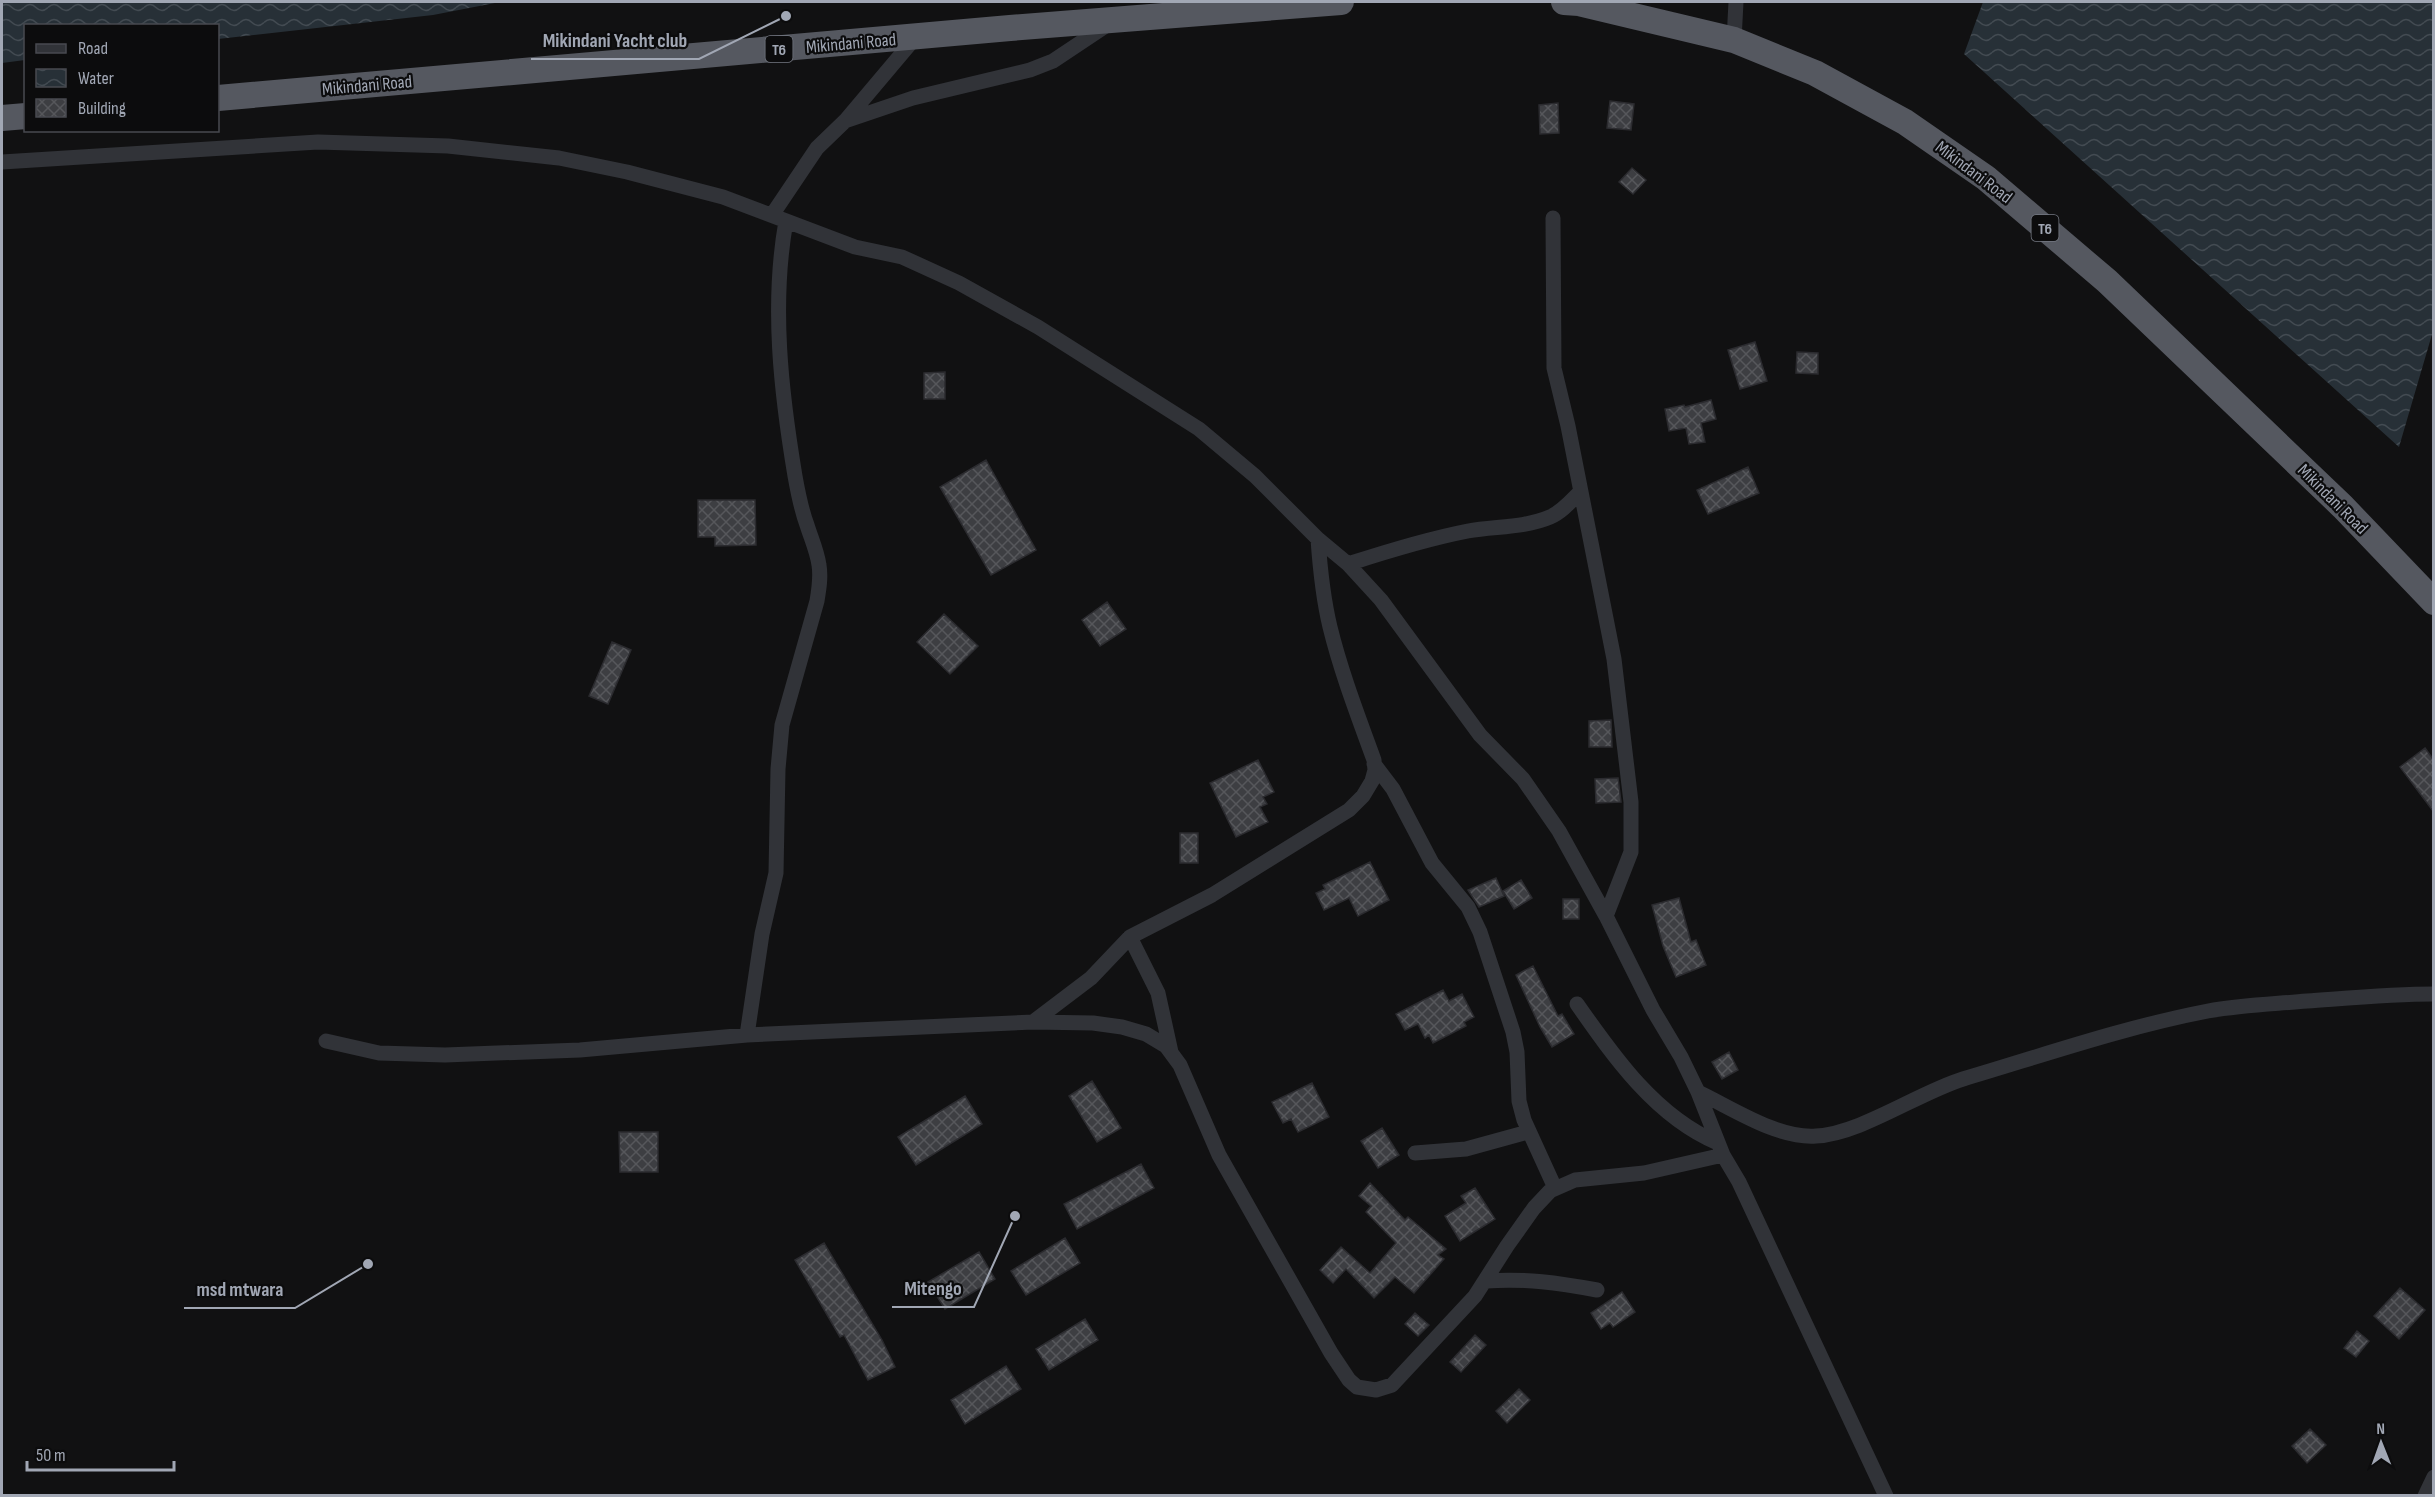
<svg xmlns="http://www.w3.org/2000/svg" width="2435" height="1497" font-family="'Sofia Sans Condensed',sans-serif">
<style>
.water{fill:url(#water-waves)}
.building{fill:url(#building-cross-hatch);stroke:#2b2b2f;stroke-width:1.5}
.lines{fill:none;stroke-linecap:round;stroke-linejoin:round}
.minor{stroke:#313338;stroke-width:15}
.trunk{stroke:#555860;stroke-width:26}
.labels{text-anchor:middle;stroke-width:4.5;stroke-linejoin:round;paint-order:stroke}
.shield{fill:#0c0c0d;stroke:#747882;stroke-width:1.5}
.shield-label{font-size:16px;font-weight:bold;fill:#a1a7b4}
.street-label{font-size:18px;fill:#a1a7b4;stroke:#0c0c0d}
.leader{fill:none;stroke:#a1a7b4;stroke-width:2}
.callout-dot{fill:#a1a7b4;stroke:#0c0c0d;stroke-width:2}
.callout-label{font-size:20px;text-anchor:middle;font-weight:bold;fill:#a1a7b4;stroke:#0c0c0d;stroke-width:4.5;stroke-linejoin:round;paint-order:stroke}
</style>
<defs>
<pattern id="water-waves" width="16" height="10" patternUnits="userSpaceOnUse" patternTransform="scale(1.5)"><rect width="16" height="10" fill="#273037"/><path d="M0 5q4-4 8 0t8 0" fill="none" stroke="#434b52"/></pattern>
<pattern id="building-cross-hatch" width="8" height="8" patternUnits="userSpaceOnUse" patternTransform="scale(1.5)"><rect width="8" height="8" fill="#3d3e42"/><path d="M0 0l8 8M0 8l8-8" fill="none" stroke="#56575b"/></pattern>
</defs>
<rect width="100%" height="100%" fill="#111112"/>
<path class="water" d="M 2,2 L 500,2 L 433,15 L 218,39 L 218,26 L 26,26 L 25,60 L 2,63 Z
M 1983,2 L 2433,2 L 2433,331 L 2399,447 L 1964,54 Z"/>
<path class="building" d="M 1610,101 L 1634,104 L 1631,130 L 1607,128 Z
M 1558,103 L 1559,133 L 1540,134 L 1539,105 Z
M 1632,168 L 1646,180 L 1633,194 L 1619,182 Z
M 1755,342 L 1767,381 L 1740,389 L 1728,350 Z
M 1797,352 L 1818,353 L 1818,374 L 1796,373 Z
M 945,372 L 945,399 L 924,399 L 924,373 Z
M 1711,400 L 1716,419 L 1701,423 L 1705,442 L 1689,444 L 1686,428 L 1669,431 L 1665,409 L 1684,405 L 1685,407 Z
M 986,460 L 1036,550 L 991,575 L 940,487 Z
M 1748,467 L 1759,493 L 1708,514 L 1697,490 Z
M 698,500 L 755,500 L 756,545 L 715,546 L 715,537 L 698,537 Z
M 1107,602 L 1126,629 L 1100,646 L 1082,620 Z
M 944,614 L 978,646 L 950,674 L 917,642 Z
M 612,642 L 631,650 L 608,704 L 589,696 Z
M 1611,720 L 1612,747 L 1589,747 L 1589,721 Z
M 2425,748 L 2433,759 L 2433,811 L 2400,767 Z
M 1258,760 L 1274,792 L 1263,797 L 1267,804 L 1260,807 L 1268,822 L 1236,837 L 1210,783 Z
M 1618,778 L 1621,802 L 1596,803 L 1595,779 Z
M 1180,833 L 1198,833 L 1198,863 L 1180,863 Z
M 1370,862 L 1389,900 L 1358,916 L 1349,898 L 1324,910 L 1316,893 L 1325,889 L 1323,885 Z
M 1496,878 L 1504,896 L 1479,907 L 1468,890 Z
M 1521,880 L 1532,898 L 1514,909 L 1503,891 Z
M 1679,898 L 1691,942 L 1696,940 L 1706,965 L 1676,977 L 1663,946 L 1652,905 Z
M 1563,899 L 1579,899 L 1579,919 L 1563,919 Z
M 1533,966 L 1558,1016 L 1562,1014 L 1574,1034 L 1552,1047 L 1540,1027 L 1516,975 Z
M 1443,990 L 1449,1001 L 1462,994 L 1474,1017 L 1464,1022 L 1466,1026 L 1433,1043 L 1429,1035 L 1425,1038 L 1418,1024 L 1405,1030 L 1396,1014 Z
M 1729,1052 L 1738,1070 L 1722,1079 L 1712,1062 Z
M 1092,1081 L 1121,1128 L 1097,1142 L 1069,1096 Z
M 1312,1083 L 1329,1117 L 1298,1132 L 1291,1119 L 1283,1123 L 1272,1102 Z
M 965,1096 L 982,1124 L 916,1165 L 898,1137 Z
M 1382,1128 L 1399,1155 L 1378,1168 L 1361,1141 Z
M 619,1132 L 658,1132 L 658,1172 L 620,1172 Z
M 1141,1164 L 1154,1188 L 1077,1229 L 1064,1204 Z
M 1370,1183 L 1405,1220 L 1408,1217 L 1446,1249 L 1438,1255 L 1444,1259 L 1414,1293 L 1395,1277 L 1374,1298 L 1346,1269 L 1333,1283 L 1320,1270 L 1341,1247 L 1370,1273 L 1396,1243 L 1366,1212 L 1371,1206 L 1359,1196 Z
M 1475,1188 L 1495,1219 L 1460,1241 L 1445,1216 L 1466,1203 L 1461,1196 Z
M 1065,1238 L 1080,1263 L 1026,1295 L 1011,1271 Z
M 824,1243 L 882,1340 L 895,1367 L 868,1380 L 844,1335 L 840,1337 L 795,1260 Z
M 979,1252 L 995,1279 L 945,1309 L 928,1282 Z
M 2400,1288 L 2425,1310 L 2399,1339 L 2374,1316 Z
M 1622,1292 L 1635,1312 L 1613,1327 L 1610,1323 L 1601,1329 L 1591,1313 Z
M 1415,1313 L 1429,1325 L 1418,1336 L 1405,1324 Z
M 1085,1319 L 1098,1340 L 1049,1370 L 1036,1349 Z
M 2357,1331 L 2369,1341 L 2356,1357 L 2344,1348 Z
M 1475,1335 L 1486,1345 L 1461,1372 L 1450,1362 Z
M 1006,1366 L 1021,1389 L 965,1424 L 951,1400 Z
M 1519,1389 L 1530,1400 L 1507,1423 L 1496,1411 Z
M 2310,1429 L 2326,1445 L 2307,1463 L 2292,1446 Z"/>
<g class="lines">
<path class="minor" d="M 1734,40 L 1736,2
M 845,121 L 913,98 L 1030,70 L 1053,61 L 1110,23
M 2,162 L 318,142 L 448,146 L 559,158 L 627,172 L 723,197 L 855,247 L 902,257 L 959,283 L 1038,327 L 1199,429 L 1255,476 L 1318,539 L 1348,564 L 1381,600 L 1480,735 L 1523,779 L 1559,831 L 1606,916 L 1653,1010 L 1681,1057 L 1698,1092 L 1723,1155 L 1739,1182 L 1886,1496
M 772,215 L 817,148 L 845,121 L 915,38
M 1553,218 L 1554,368 L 1568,426 L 1614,659 L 1631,802 L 1631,852 L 1606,916
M 1348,564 C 1388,551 1427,539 1468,531 C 1495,526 1524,528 1550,517 C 1562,512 1572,500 1581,491
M 1374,764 L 1393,789 L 1432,863 L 1468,907 L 1480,932 L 1513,1032 L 1517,1052 L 1519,1101 L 1524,1120 L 1555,1188
M 1130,937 L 1158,993 L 1171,1052
M 1577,1004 C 1614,1057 1656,1117 1718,1143
M 1033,1022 L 1091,978 L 1130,937 L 1212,895 L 1349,810 L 1363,796 L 1372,781 L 1375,770 L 1374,760 C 1358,716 1341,672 1330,627 C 1323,598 1320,568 1318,539
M 747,1035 L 762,934 L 776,873 L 778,769 L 782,725 L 817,601 C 819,589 821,577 819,565 C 817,551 811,538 807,525 C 801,509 798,493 795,476 C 781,392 771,305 786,221
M 326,1041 L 379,1053 L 445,1055 L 580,1050 L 747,1035 L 1033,1022 L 1093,1023 L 1122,1027 L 1146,1034 L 1166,1046 L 1180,1065 L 1219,1155 L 1331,1353 L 1349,1380 L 1357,1387 L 1376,1390 L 1392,1385 L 1475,1296 L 1507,1246 L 1534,1208 L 1550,1191 L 1575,1180 L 1644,1173 L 1723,1155
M 1698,1092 C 1732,1108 1778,1139 1816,1136 C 1860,1134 1918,1093 1963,1079 C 2044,1055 2125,1027 2208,1011 C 2240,1005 2274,1004 2307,1001 C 2349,998 2391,994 2434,994
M 1415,1153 L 1466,1149 L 1528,1132
M 1486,1281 C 1525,1278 1559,1283 1597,1290
M 2425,1496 L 2434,1477"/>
<path class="trunk" d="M 1564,2 L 1579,3 L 1734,40 L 1815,73 L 1905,122 L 1986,178 L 2107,281 L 2343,507 L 2434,602
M 218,98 L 1010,28 L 1341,2
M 2,118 L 26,116"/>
</g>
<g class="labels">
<g class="shield">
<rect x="765.5" y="36" width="27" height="26" rx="4.5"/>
<rect x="2031.5" y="215" width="27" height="26" rx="4.5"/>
</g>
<g class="shield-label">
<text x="779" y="55">T6</text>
<text x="2045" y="234">T6</text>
</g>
<g class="street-label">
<text transform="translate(851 43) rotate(-5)" y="6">Mikindani Road</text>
<text transform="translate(367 85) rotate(-5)" y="6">Mikindani Road</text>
<text transform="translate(1974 172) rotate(37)" y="6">Mikindani Road</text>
<text transform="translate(2333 499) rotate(45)" y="6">Mikindani Road</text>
</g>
</g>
<path class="leader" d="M786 16L699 59H531M1015 1216L974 1307H892M368 1264L295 1308H184"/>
<g class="callout-dot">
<circle cx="786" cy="16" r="6"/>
<circle cx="1015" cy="1216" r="6"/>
<circle cx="368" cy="1264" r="6"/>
</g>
<g class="callout-label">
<text x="615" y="47">Mikindani Yacht club</text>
<text x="933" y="1295">Mitengo</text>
<text x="240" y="1296">msd mtwara</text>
</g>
<rect width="2435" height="1497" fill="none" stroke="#a1a7b4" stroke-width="6"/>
<rect x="24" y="24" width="195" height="108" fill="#0c0c0d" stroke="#484a50" stroke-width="1.5"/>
<rect x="36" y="44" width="30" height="9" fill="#313338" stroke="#484a50" stroke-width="1.5"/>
<text x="78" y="54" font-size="18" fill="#a1a7b4">Road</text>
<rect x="36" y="69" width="30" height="18" fill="url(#water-waves)" stroke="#484a50" stroke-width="1.5"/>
<text x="78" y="84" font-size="18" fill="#a1a7b4">Water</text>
<rect x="36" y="99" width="30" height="18" fill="url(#building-cross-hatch)" stroke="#484a50" stroke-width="1.5"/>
<text x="78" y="114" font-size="18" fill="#a1a7b4">Building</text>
<g transform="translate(2381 1443) rotate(359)" stroke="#0c0c0d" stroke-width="4.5" paint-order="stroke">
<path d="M0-4.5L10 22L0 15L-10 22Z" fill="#a1a7b4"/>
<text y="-9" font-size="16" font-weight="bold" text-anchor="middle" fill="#a1a7b4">N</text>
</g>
<path d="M27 1461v9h147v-9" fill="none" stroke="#a1a7b4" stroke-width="3"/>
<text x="36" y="1461" font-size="18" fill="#a1a7b4" stroke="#0c0c0d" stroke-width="4.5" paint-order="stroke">50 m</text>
</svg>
